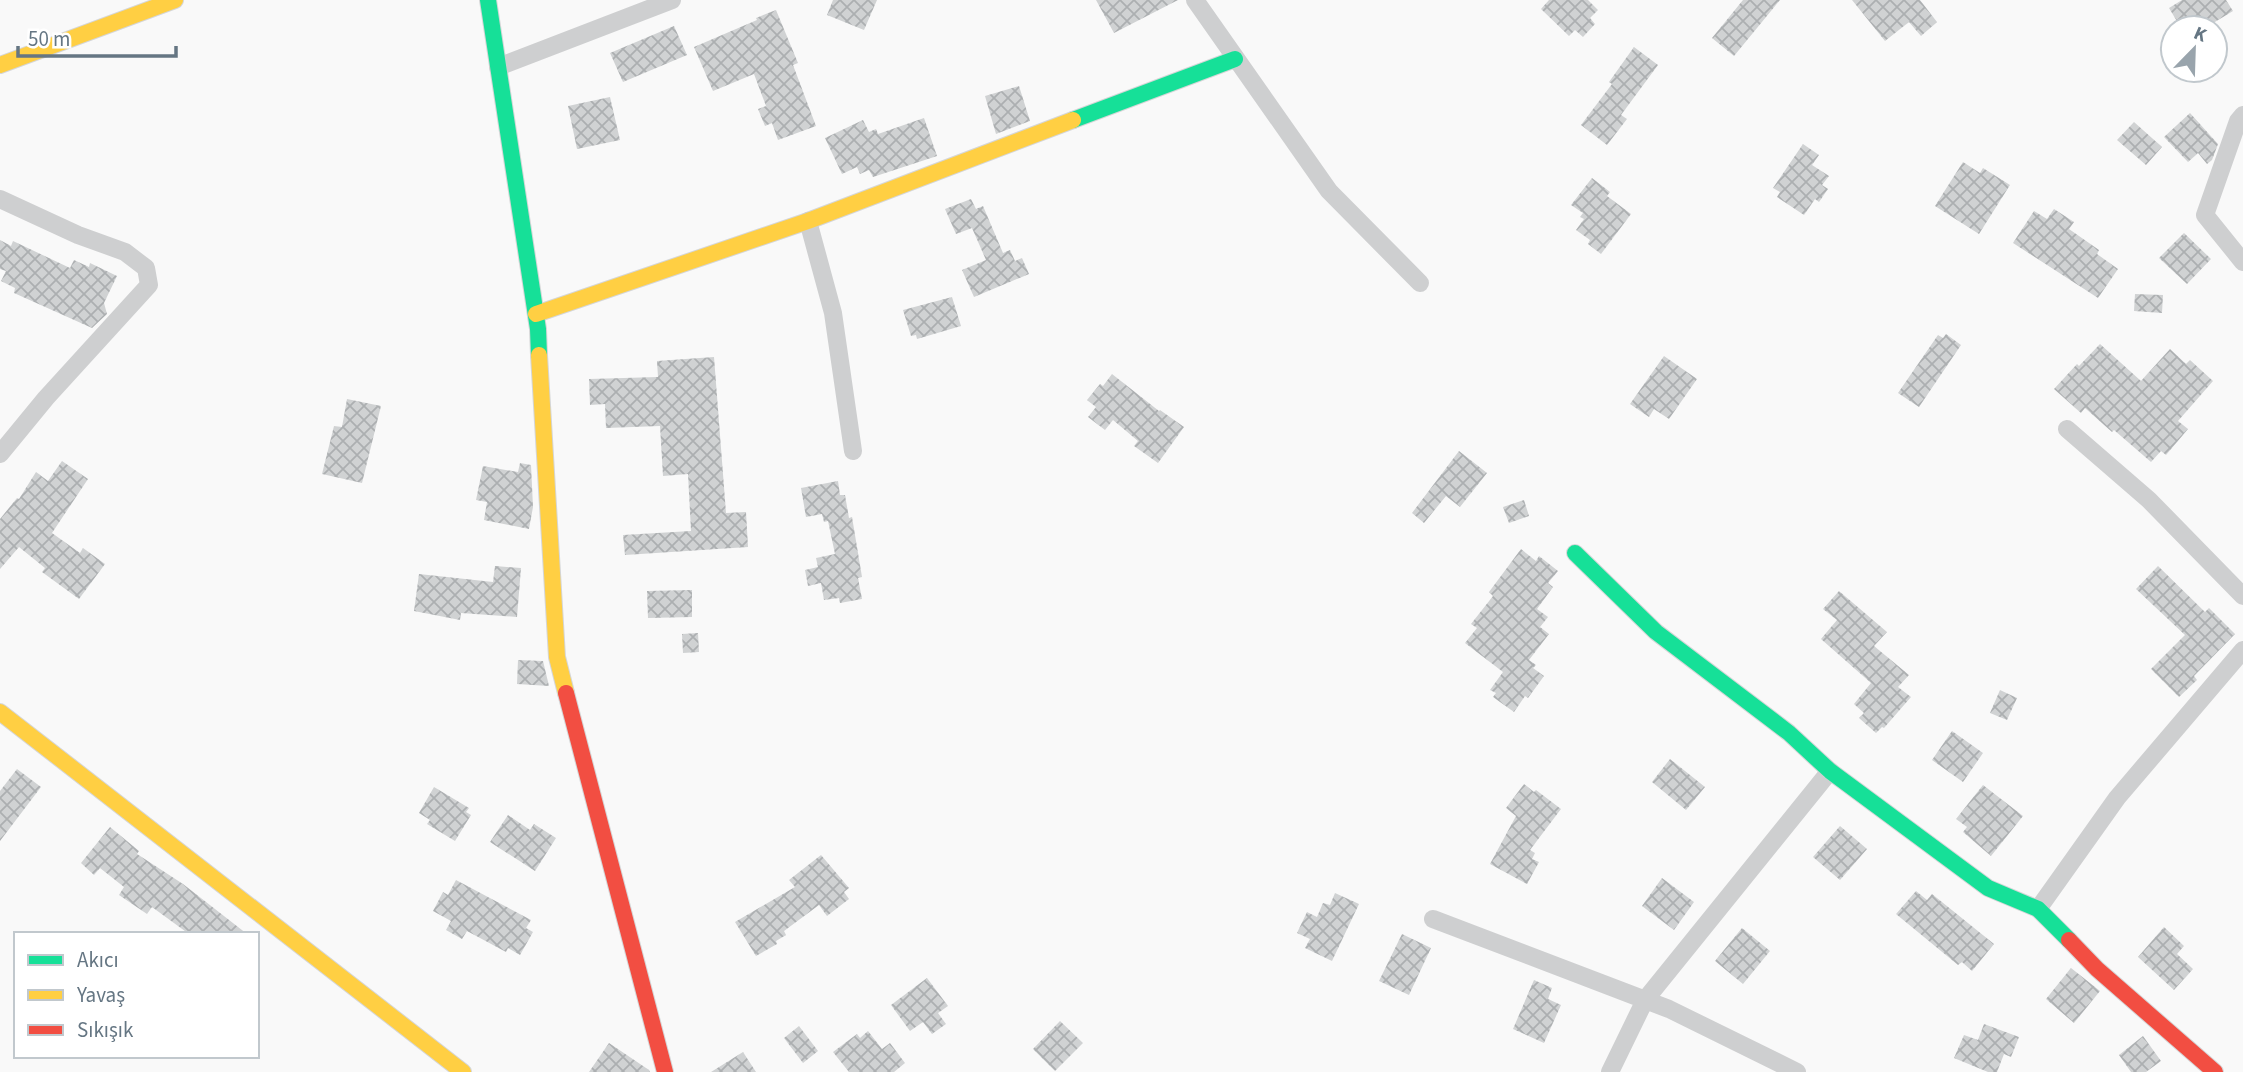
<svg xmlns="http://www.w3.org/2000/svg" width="2243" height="1072" font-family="'Source Sans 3',sans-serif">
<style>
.building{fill:url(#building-cross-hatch)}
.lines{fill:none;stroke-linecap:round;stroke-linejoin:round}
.fast-casing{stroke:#d5d6d7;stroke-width:18}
.slow-casing{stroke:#d5d6d7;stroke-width:18}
.jam-casing{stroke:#d5d6d7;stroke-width:18}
.street{stroke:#cecfd0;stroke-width:18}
.fast{stroke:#16e098;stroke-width:16}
.slow{stroke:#ffcf43;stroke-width:16}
.jam{stroke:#f24e42;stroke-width:16}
</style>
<defs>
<pattern id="building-cross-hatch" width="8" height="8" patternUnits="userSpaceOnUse" patternTransform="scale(1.75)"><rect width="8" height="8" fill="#d0d2d3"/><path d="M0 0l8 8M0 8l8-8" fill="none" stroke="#acafb1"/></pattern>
</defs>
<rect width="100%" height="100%" fill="#f9f9f9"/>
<path class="building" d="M 833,0 L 877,0 L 864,30 L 827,15 Z
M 1096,0 L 1178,0 L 1114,33 Z
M 1549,0 L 1588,0 L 1598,10 L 1590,18 L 1595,24 L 1583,37 L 1575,30 L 1569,36 L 1541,9 Z
M 1743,0 L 1780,0 L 1734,56 L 1712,38 Z
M 1852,0 L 1920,0 L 1937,22 L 1921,36 L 1909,22 L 1885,41 Z
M 2182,0 L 2226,0 L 2233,11 L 2205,28 L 2181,28 L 2169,8 Z
M 776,10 L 798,63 L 793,65 L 816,126 L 778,140 L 772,123 L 765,126 L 758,109 L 766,106 L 754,74 L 713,91 L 694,47 L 757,20 L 756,18 Z
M 674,26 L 687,55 L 623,82 L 610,53 Z
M 1634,47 L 1658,65 L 1621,115 L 1627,119 L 1607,145 L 1581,125 L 1612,84 L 1609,82 Z
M 1019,86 L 1030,121 L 996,134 L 985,96 Z
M 610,97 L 620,140 L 577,149 L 568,106 Z
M 2190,113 L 2218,144 L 2212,160 L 2207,164 L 2198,153 L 2188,162 L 2164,137 Z
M 924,118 L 937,156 L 873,177 L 869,170 L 860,174 L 857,167 L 842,174 L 825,138 L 863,120 L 869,132 L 876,129 L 878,134 Z
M 2134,122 L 2162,147 L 2146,165 L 2117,140 Z
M 1803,144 L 1819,155 L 1812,165 L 1829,176 L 1822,185 L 1828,189 L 1819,202 L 1815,199 L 1804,215 L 1777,197 L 1780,192 L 1773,188 Z
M 1963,162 L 1980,173 L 1983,168 L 2010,185 L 1979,234 L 1935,206 Z
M 1592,178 L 1610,192 L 1607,196 L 1631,214 L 1601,254 L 1588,244 L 1590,240 L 1576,230 L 1584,219 L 1580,217 L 1583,213 L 1571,205 Z
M 971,199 L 976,209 L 983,206 L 1003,253 L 1010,250 L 1015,261 L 1022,258 L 1029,274 L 974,297 L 962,270 L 986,260 L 972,228 L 956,234 L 945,209 Z
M 2054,209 L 2074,222 L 2069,229 L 2099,250 L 2097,254 L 2118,269 L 2098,298 L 2013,243 L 2034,211 L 2047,219 Z
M 2184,233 L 2211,259 L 2187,284 L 2159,258 Z
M 0,240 L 11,246 L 13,241 L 70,268 L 74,260 L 89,267 L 90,263 L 117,276 L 104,303 L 107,314 L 92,328 L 14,293 L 15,288 L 1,281 L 6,271 L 0,269 Z
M 2135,294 L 2163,295 L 2162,313 L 2134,311 Z
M 952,297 L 961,326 L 917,339 L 916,335 L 911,336 L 903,310 Z
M 1946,334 L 1961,345 L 1919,407 L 1898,393 L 1938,335 L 1943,338 Z
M 2100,344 L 2141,381 L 2170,349 L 2186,364 L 2190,360 L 2213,381 L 2178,421 L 2188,429 L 2166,455 L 2161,451 L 2151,462 L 2114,430 L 2112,432 L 2085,408 L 2081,413 L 2054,389 L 2077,364 L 2079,366 Z
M 1664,356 L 1697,379 L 1669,419 L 1654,409 L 1649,417 L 1630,404 Z
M 714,357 L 726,513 L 746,512 L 748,547 L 625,555 L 623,535 L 691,531 L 688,474 L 663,476 L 660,426 L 606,428 L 605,404 L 590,405 L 589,379 L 658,377 L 657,361 Z
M 1112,374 L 1159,411 L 1160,410 L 1184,427 L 1158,463 L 1134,446 L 1138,441 L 1113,420 L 1105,430 L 1088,417 L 1096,407 L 1087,400 L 1100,384 L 1103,386 Z
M 347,399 L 381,406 L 362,483 L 322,474 L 334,426 L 342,427 Z
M 1459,451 L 1487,473 L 1460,507 L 1446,496 L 1424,523 L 1412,513 Z
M 62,461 L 88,479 L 52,533 L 80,553 L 83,548 L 105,564 L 79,599 L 42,572 L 45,568 L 19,547 L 0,569 L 0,519 L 17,498 L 19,499 L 36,472 L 48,481 Z
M 520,463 L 531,465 L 533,507 L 529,529 L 484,520 L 487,502 L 476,500 L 483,466 L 518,472 Z
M 838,481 L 840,495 L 845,495 L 849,518 L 852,517 L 862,577 L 858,578 L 862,599 L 840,603 L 839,598 L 824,600 L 821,583 L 808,586 L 805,570 L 818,567 L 816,558 L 835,554 L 828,521 L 824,522 L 822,514 L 806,517 L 801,488 Z
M 1524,500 L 1529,516 L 1509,523 L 1503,507 Z
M 1521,549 L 1536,561 L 1539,556 L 1558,571 L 1548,583 L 1553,587 L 1537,609 L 1548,617 L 1540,627 L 1549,634 L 1529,660 L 1536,665 L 1533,668 L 1544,676 L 1528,698 L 1525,696 L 1514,712 L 1493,697 L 1496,693 L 1490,690 L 1503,672 L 1465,643 L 1477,628 L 1471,624 L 1493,596 L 1489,592 Z
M 495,566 L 521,568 L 517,617 L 461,613 L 460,620 L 414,611 L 419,574 L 493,582 Z
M 2158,566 L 2205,612 L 2209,608 L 2235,634 L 2194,676 L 2197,680 L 2179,697 L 2151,669 L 2185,635 L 2136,589 Z
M 692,590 L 692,617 L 648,618 L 647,591 Z
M 1839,591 L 1887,632 L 1874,646 L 1909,675 L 1898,687 L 1911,697 L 1884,728 L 1882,727 L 1876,733 L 1859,718 L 1864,713 L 1854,704 L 1871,683 L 1821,639 L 1837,620 L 1823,609 Z
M 698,633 L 699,652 L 683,653 L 682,634 Z
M 518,660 L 543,661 L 549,686 L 517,684 Z
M 2000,690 L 2017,698 L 2007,720 L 1990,713 Z
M 1952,731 L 1983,753 L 1963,782 L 1932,760 Z
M 1670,759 L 1705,787 L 1686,810 L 1652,782 Z
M 17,769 L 41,787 L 0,841 L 0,791 Z
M 1524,784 L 1534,792 L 1536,790 L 1561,809 L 1530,850 L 1535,853 L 1532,859 L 1539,862 L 1527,884 L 1490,864 L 1516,816 L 1506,808 Z
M 1983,785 L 2023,816 L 1991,856 L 1963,832 L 1967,827 L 1956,819 Z
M 434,787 L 469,808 L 466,812 L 471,815 L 455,841 L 427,824 L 430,820 L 419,813 Z
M 508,815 L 530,830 L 534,824 L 556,838 L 535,871 L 490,842 Z
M 1840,826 L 1867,849 L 1840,880 L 1813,857 Z
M 110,827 L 139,851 L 137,854 L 183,884 L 247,934 L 189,934 L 152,907 L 147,914 L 119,895 L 124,887 L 100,868 L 94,875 L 81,863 Z
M 821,855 L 849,888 L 844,892 L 849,899 L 827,916 L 819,905 L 784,931 L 786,935 L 776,941 L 777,944 L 756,956 L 735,922 L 795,887 L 789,880 Z
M 1662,878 L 1694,902 L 1674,930 L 1642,906 Z
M 456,880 L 531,920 L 526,928 L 533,932 L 520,955 L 508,948 L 506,952 L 467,931 L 462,939 L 446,930 L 451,921 L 433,911 L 443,892 L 448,895 Z
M 1916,891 L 1927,900 L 1932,894 L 1994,944 L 1972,971 L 1962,962 L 1958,965 L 1896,914 Z
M 1335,893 L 1359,904 L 1332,961 L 1305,948 L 1310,939 L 1297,933 L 1307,912 L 1317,917 L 1323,903 L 1330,905 Z
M 2164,927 L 2184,946 L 2177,954 L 2193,969 L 2174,990 L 2138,957 Z
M 1742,928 L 1770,951 L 1743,984 L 1715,961 Z
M 1402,934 L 1431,948 L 1409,995 L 1379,981 Z
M 2071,968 L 2100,991 L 2074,1023 L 2046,999 Z
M 927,978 L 948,1006 L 938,1013 L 946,1024 L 932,1034 L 923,1022 L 910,1031 L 891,1005 Z
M 1534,980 L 1552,988 L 1548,999 L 1561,1005 L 1544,1043 L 1513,1029 Z
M 1060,1021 L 1083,1043 L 1055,1071 L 1033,1049 Z
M 1984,1024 L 2019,1037 L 2011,1057 L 2004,1054 L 1997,1072 L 1988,1072 L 1954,1058 L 1964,1035 L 1978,1040 Z
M 799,1026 L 818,1051 L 803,1063 L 784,1038 Z
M 868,1031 L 882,1049 L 890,1043 L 905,1063 L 894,1072 L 849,1072 L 833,1052 L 857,1034 L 860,1038 Z
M 2143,1036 L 2161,1061 L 2146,1072 L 2131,1072 L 2119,1055 Z
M 609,1043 L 649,1070 L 650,1072 L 589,1072 Z
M 743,1052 L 756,1072 L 711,1072 Z"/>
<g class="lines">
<defs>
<path id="fast" d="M 488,0 L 538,329 L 539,355
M 1073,120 L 1235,59
M 1575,553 L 1656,632 L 1789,733 L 1830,771 L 1988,888 L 2038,909 L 2069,940"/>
<path id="slow" d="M 0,65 L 175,0
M 536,314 L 808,221 L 1073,120
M 539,355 L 557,657 L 566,693
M 0,712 L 463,1072"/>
<path id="jam" d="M 566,693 L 665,1072
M 2069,940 L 2097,969 L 2215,1072"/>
</defs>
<use href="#fast" class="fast-casing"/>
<use href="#slow" class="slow-casing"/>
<use href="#jam" class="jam-casing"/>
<path class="street" d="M 1195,0 L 1329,191 L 1420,283
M 498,67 L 672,0
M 2243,115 L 2238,121 L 2205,215 L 2243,262
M 0,199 L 78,235 L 125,252 L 146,268 L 149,285 L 46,398 L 0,454
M 808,221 L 833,313 L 853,451
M 2067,429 L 2149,500 L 2243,596
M 2038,909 L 2117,798 L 2243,650
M 1433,919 L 1669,1009 L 1797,1072
M 1610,1072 L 1645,1000 L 1830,771"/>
<use href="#fast" class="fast"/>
<use href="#slow" class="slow"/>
<use href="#jam" class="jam"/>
</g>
<rect x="14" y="932" width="245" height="126" fill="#ffffff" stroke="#c1c8cd" stroke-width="2"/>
<rect x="28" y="955" width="35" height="10" fill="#16e098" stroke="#c1c8cd" stroke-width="2"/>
<text x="77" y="967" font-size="21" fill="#657683">Akıcı</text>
<rect x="28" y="990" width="35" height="10" fill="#ffcf43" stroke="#c1c8cd" stroke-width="2"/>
<text x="77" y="1002" font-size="21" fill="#657683">Yavaş</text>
<rect x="28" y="1025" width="35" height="10" fill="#f24e42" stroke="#c1c8cd" stroke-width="2"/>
<text x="77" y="1037" font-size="21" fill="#657683">Sıkışık</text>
<g transform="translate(2194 49) rotate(23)"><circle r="33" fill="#ffffff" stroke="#c1c8cd" stroke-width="2"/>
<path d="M0-5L12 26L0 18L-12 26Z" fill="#99a4ac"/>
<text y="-10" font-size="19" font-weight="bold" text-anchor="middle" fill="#657683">K</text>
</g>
<path d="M18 46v10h158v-10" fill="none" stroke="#657683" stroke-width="3.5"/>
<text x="28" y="46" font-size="21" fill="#657683" stroke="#ffffff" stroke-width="5" paint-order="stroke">50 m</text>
</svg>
